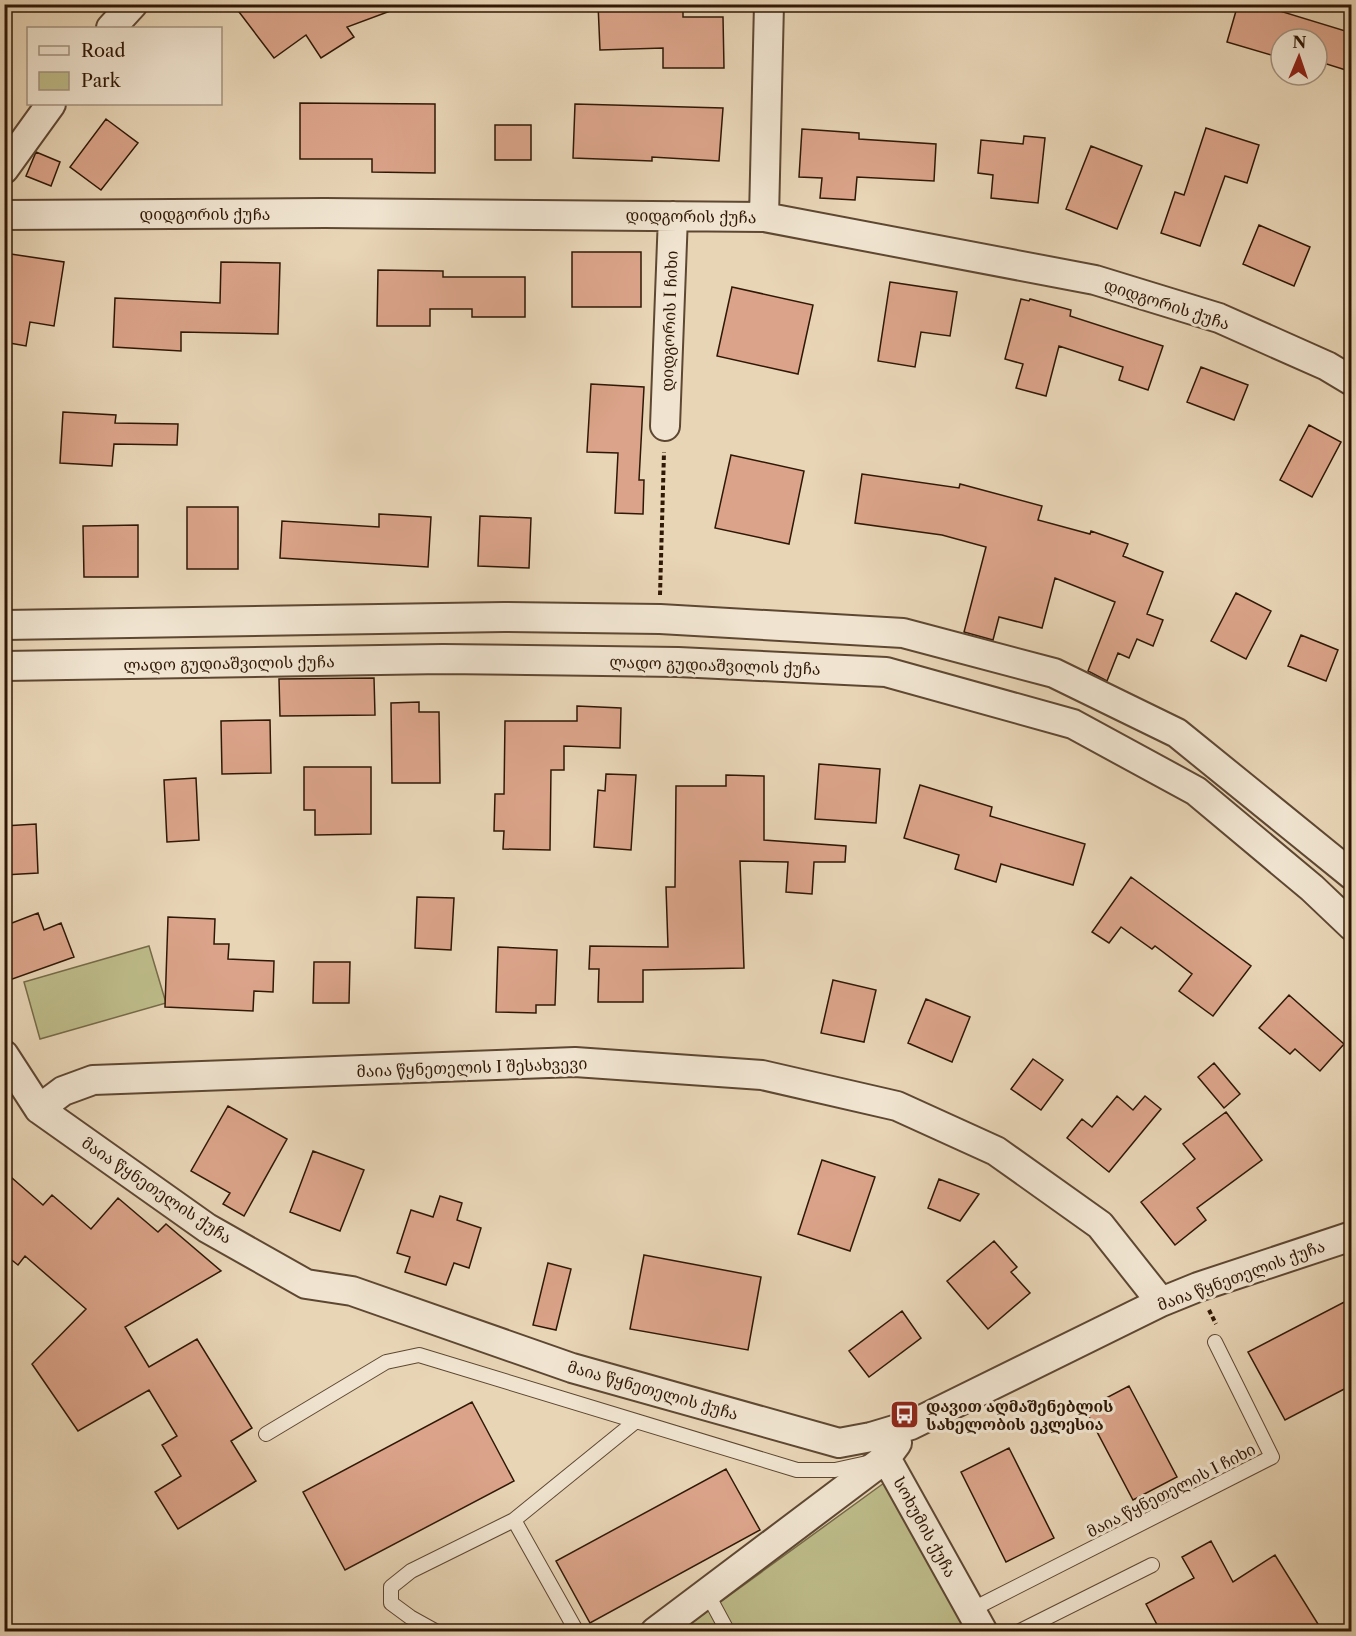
<svg xmlns="http://www.w3.org/2000/svg" width="1356" height="1636" font-family="'Libre Caslon Text','Noto Serif Georgian',serif">
<style>
.green{fill:#bdbb89;stroke:#766a48;stroke-width:1.5}
.building{fill:#dba48a;stroke:#301806;stroke-width:1.5}
.lines{fill:none;stroke-linecap:round;stroke-linejoin:round}
.service-casing{stroke:#5e4732;stroke-width:16}
.minor-casing{stroke:#5e4732;stroke-width:32}
.path{stroke:#301806;stroke-width:4;stroke-dasharray:4.5 3;stroke-linecap:butt}
.service{stroke:#f0e4d0;stroke-width:14}
.minor{stroke:#f0e4d0;stroke-width:28}
.labels{text-anchor:middle;stroke-width:6;stroke-linejoin:round;paint-order:stroke}
.street-label{font-size:16px;fill:#301806;stroke:#f0e4d0}
.poi-label{font-size:16px;font-weight:bold;fill:#301806;stroke:#f0e4d0;text-anchor:start}
</style>
<rect width="100%" height="100%" fill="#e8d5b6"/>
<filter id="stains"><feTurbulence type="fractalNoise" baseFrequency=".00333" numOctaves="4"/><feColorMatrix values="0 0 0 0 .2 0 0 0 0 .09 0 0 0 0 .02 0 0 0 .5 -.17"/></filter>
<radialGradient id="worn" r=".72"><stop offset=".6" stop-color="#630" stop-opacity="0"/><stop offset="1" stop-color="#630" stop-opacity=".3"/></radialGradient>
<path class="green" d="M 149,946 L 166,1003 L 40,1039 L 24,982 Z
M 884,1483 L 966,1631 L 679,1632 Z"/>
<path class="building" d="M 233,4 L 400,4 L 401,7 L 347,27 L 354,37 L 321,58 L 306,35 L 274,58 Z
M 598,4 L 683,4 L 683,17 L 723,17 L 724,68 L 663,68 L 663,48 L 600,50 Z
M 1238,4 L 1257,4 L 1352,33 L 1352,72 L 1317,61 L 1317,39 L 1281,39 L 1281,58 L 1227,42 Z
M 300,103 L 435,104 L 435,173 L 372,172 L 372,159 L 300,159 Z
M 575,104 L 723,108 L 719,161 L 652,157 L 652,161 L 573,158 Z
M 106,119 L 138,143 L 101,190 L 70,167 Z
M 495,125 L 531,125 L 531,160 L 495,160 Z
M 1206,128 L 1259,145 L 1247,183 L 1225,176 L 1200,246 L 1161,233 L 1175,192 L 1184,195 Z
M 802,129 L 859,133 L 859,139 L 936,144 L 934,181 L 857,177 L 855,200 L 820,198 L 822,178 L 799,177 Z
M 1024,136 L 1045,138 L 1038,203 L 991,198 L 993,175 L 978,173 L 981,140 L 1023,144 Z
M 1091,146 L 1142,166 L 1117,229 L 1066,209 Z
M 36,152 L 60,162 L 51,186 L 26,176 Z
M 1259,225 L 1310,247 L 1294,286 L 1243,264 Z
M 572,252 L 641,252 L 641,307 L 572,307 Z
M 4,253 L 64,262 L 54,326 L 30,322 L 26,346 L 4,342 Z
M 221,262 L 280,263 L 278,334 L 181,332 L 181,351 L 113,347 L 115,298 L 220,303 Z
M 378,270 L 443,271 L 443,277 L 525,277 L 525,317 L 472,317 L 472,309 L 430,309 L 430,326 L 377,326 Z
M 890,282 L 957,292 L 950,336 L 921,332 L 915,367 L 878,361 Z
M 732,287 L 813,305 L 798,374 L 717,356 Z
M 1021,299 L 1029,301 L 1030,299 L 1071,310 L 1070,316 L 1163,346 L 1148,390 L 1119,380 L 1123,367 L 1059,346 L 1046,396 L 1016,388 L 1023,364 L 1005,359 Z
M 1201,367 L 1248,385 L 1234,420 L 1187,402 Z
M 591,384 L 644,387 L 639,480 L 644,480 L 643,514 L 615,513 L 618,453 L 587,452 Z
M 63,412 L 116,415 L 115,423 L 178,424 L 177,445 L 114,444 L 112,466 L 60,463 Z
M 1309,425 L 1341,442 L 1312,497 L 1280,480 Z
M 731,455 L 804,471 L 789,544 L 715,528 Z
M 862,474 L 959,488 L 960,484 L 1042,506 L 1038,520 L 1090,534 L 1091,531 L 1128,544 L 1123,556 L 1163,572 L 1147,614 L 1163,620 L 1153,646 L 1137,639 L 1129,658 L 1118,653 L 1107,681 L 1088,671 L 1115,602 L 1055,578 L 1042,628 L 999,617 L 993,640 L 964,632 L 986,547 L 942,535 L 855,523 Z
M 187,507 L 238,507 L 238,569 L 187,569 Z
M 379,514 L 431,517 L 428,567 L 280,558 L 282,521 L 379,527 Z
M 480,516 L 531,518 L 529,568 L 478,566 Z
M 138,525 L 138,577 L 84,577 L 83,526 Z
M 1236,593 L 1271,611 L 1246,659 L 1211,641 Z
M 1301,635 L 1338,650 L 1326,681 L 1288,666 Z
M 374,678 L 375,715 L 280,716 L 279,679 Z
M 419,702 L 419,712 L 439,712 L 440,783 L 392,783 L 391,703 Z
M 577,706 L 621,708 L 620,748 L 564,746 L 564,770 L 551,770 L 550,850 L 503,849 L 504,831 L 494,831 L 495,794 L 504,794 L 505,721 L 577,721 Z
M 270,720 L 271,773 L 222,774 L 221,721 Z
M 819,764 L 880,769 L 876,823 L 815,819 Z
M 304,767 L 371,767 L 371,834 L 315,835 L 315,810 L 304,810 Z
M 606,774 L 636,775 L 631,850 L 594,847 L 598,790 L 605,791 Z
M 726,775 L 764,776 L 764,840 L 846,846 L 845,862 L 814,862 L 812,894 L 786,892 L 788,862 L 740,861 L 744,968 L 643,970 L 643,1002 L 598,1002 L 599,969 L 589,969 L 590,946 L 668,947 L 666,887 L 675,887 L 676,786 L 726,786 Z
M 196,778 L 199,840 L 167,842 L 164,780 Z
M 920,785 L 992,807 L 990,816 L 1085,844 L 1073,885 L 1001,864 L 996,882 L 955,869 L 959,855 L 904,838 Z
M 36,824 L 38,873 L 4,875 L 4,826 Z
M 1131,877 L 1251,966 L 1213,1016 L 1179,991 L 1192,974 L 1155,946 L 1152,949 L 1121,927 L 1109,943 L 1092,932 Z
M 417,897 L 454,898 L 451,950 L 415,948 Z
M 38,913 L 44,930 L 61,923 L 74,957 L 4,982 L 4,926 Z
M 168,917 L 215,919 L 214,944 L 229,944 L 228,959 L 274,961 L 273,992 L 254,991 L 253,1011 L 165,1007 Z
M 498,947 L 557,950 L 555,1005 L 536,1005 L 536,1013 L 496,1012 Z
M 314,962 L 350,962 L 349,1003 L 313,1003 Z
M 833,980 L 876,990 L 864,1042 L 821,1033 Z
M 1289,995 L 1344,1044 L 1320,1071 L 1295,1049 L 1290,1054 L 1259,1028 Z
M 926,999 L 970,1017 L 952,1062 L 908,1043 Z
M 1033,1059 L 1063,1080 L 1041,1110 L 1011,1089 Z
M 1214,1063 L 1240,1094 L 1224,1108 L 1198,1077 Z
M 1117,1096 L 1133,1110 L 1145,1096 L 1161,1109 L 1109,1172 L 1067,1138 L 1082,1119 L 1092,1127 Z
M 228,1106 L 287,1139 L 244,1216 L 223,1204 L 230,1193 L 191,1171 Z
M 1226,1112 L 1262,1160 L 1197,1208 L 1206,1220 L 1175,1245 L 1141,1202 L 1195,1159 L 1183,1144 Z
M 313,1151 L 364,1170 L 340,1231 L 290,1212 Z
M 822,1160 L 875,1177 L 850,1251 L 798,1234 Z
M 4,1171 L 43,1205 L 52,1195 L 91,1229 L 118,1198 L 158,1232 L 166,1224 L 221,1271 L 125,1327 L 149,1367 L 197,1339 L 252,1428 L 231,1441 L 256,1481 L 178,1529 L 155,1492 L 181,1476 L 162,1445 L 177,1436 L 149,1390 L 78,1431 L 32,1364 L 86,1309 L 25,1256 L 18,1265 L 4,1254 Z
M 939,1179 L 979,1194 L 960,1221 L 928,1208 Z
M 440,1196 L 462,1203 L 457,1220 L 481,1228 L 469,1268 L 454,1263 L 446,1285 L 405,1272 L 410,1257 L 397,1253 L 411,1210 L 433,1217 Z
M 994,1241 L 1017,1267 L 1011,1272 L 1030,1293 L 988,1329 L 947,1281 Z
M 644,1255 L 761,1277 L 748,1350 L 630,1329 Z
M 548,1263 L 571,1269 L 556,1330 L 533,1325 Z
M 1352,1298 L 1352,1385 L 1285,1420 L 1248,1352 Z
M 902,1311 L 921,1338 L 869,1377 L 849,1351 Z
M 1129,1386 L 1177,1477 L 1133,1500 L 1085,1409 Z
M 472,1402 L 514,1481 L 345,1570 L 303,1492 Z
M 1009,1448 L 1054,1538 L 1006,1562 L 961,1472 Z
M 726,1469 L 760,1530 L 590,1623 L 556,1561 Z
M 1211,1541 L 1233,1582 L 1275,1555 L 1323,1632 L 1161,1632 L 1146,1604 L 1194,1578 L 1182,1557 Z"/>
<g class="lines">
<defs>
<path id="service" d="M 266,1434 L 386,1362 L 419,1355 L 797,1470 L 835,1470 L 867,1463
M 707,1593 L 728,1632
M 971,1610 L 1272,1457 L 1215,1342
M 437,1632 L 410,1617 L 391,1603 L 391,1587 L 411,1571 L 514,1520
M 577,1632 L 514,1520 L 636,1421
M 1018,1632 L 1152,1565"/>
<path id="minor" d="M 111,28 L 133,4
M 4,169 L 51,104
M 4,215 L 325,213 L 764,217 L 1095,280 L 1219,318 L 1327,366 L 1352,381
M 764,217 L 769,4
M 665,426 L 673,216
M 4,625 L 504,617 L 660,619 L 903,633 L 1054,673 L 1177,733 L 1352,875
M 4,666 L 443,659 L 678,662 L 886,672 L 1073,724 L 1196,791 L 1312,888 L 1352,926
M 4,1055 L 39,1109 L 207,1228 L 306,1284 L 352,1291 L 572,1368 L 839,1443 L 871,1437 L 911,1425 L 1161,1302 L 1198,1287 L 1352,1236
M 39,1109 L 63,1091 L 93,1080 L 575,1062 L 762,1075 L 897,1106 L 996,1151 L 1100,1225 L 1161,1302
M 897,1443 L 886,1458 L 983,1632
M 655,1632 L 886,1458"/>
</defs>
<use href="#service" class="service-casing"/>
<use href="#minor" class="minor-casing"/>
<path class="path" d="M 660,595 L 664,452
M 1209,1310 L 1216,1324"/>
<use href="#service" class="service"/>
<use href="#minor" class="minor"/>
</g>
<defs>
<symbol id="bus-square" viewBox="-11 -11 22 22"><rect x="-9" y="-9" width="18" height="18" rx="4" fill="#8f2418" stroke="#f0e4d0"/><path d="M-5-6H5V4H4V6H2V4H-2V6H-4V4H-5ZM-3.5-4V0h7V-4ZM-3.5 1.2v1.5H-2V1.2ZM2 1.2v1.5H3.5V1.2Z" fill="#fff"/></symbol>
</defs>
<g fill-rule="evenodd">
<use href="#bus-square" x="888" y="1398" width="33" height="33"/>
</g>
<g class="labels">
<g class="street-label">
<text x="205" y="220">დიდგორის ქუჩა</text>
<text transform="translate(691 216) rotate(1)" y="6">დიდგორის ქუჩა</text>
<text transform="translate(1167 304) rotate(18)" y="6">დიდგორის ქუჩა</text>
<text transform="translate(669 321) rotate(-88)" y="6">დიდგორის I ჩიხი</text>
<text transform="translate(229 663) rotate(-1)" y="6">ლადო გუდიაშვილის ქუჩა</text>
<text transform="translate(715 665) rotate(2)" y="6">ლადო გუდიაშვილის ქუჩა</text>
<text transform="translate(472 1067) rotate(-2)" y="6">მაია წყნეთელის I შესახვევი</text>
<text transform="translate(157 1190) rotate(34)" y="6">მაია წყნეთელის ქუჩა</text>
<text transform="translate(1241 1275) rotate(-20)" y="6">მაია წყნეთელის ქუჩა</text>
<text transform="translate(653 1390) rotate(16)" y="6">მაია წყნეთელის ქუჩა</text>
<text transform="translate(1171 1490) rotate(-27)" y="6">მაია წყნეთელის I ჩიხი</text>
<text transform="translate(925 1527) rotate(61)" y="6">სოხუმის ქუჩა</text>
</g>
<g class="poi-label">
<text x="926" y="1412">დავით აღმაშენებლის<tspan x="926" dy="18">სახელობის ეკლესია</tspan></text>
</g>
</g>
<rect width="1356" height="1636" fill="none" stroke="#e8d5b6" stroke-width="24"/>
<rect x="6" y="6" width="1344" height="1624" fill="none" stroke="#301806" stroke-width="3"/>
<rect x="12" y="12" width="1332" height="1612" fill="none" stroke="#301806" stroke-width="1.5"/>
<rect x="27" y="27" width="195" height="78" fill="#f0e4d0" stroke="#a3927f" stroke-width="1.5"/>
<rect x="39" y="46" width="30" height="9" fill="#f0e4d0" stroke="#a3927f" stroke-width="1.5"/>
<text x="81" y="57" font-size="18" fill="#301806">Road</text>
<rect x="39" y="72" width="30" height="18" fill="#bdbb89" stroke="#a3927f" stroke-width="1.5"/>
<text x="81" y="87" font-size="18" fill="#301806">Park</text>
<g transform="translate(1299 57) rotate(2)"><circle r="28" fill="#f0e4d0" stroke="#a3927f" stroke-width="1.5"/>
<path d="M0-4.5L10 22L0 15L-10 22Z" fill="#8f2418"/>
<text y="-9" font-size="16" font-weight="bold" text-anchor="middle" fill="#301806">N</text>
</g>
<rect width="100%" height="100%" filter="url(#stains)"/>
<rect width="100%" height="100%" fill="url(#worn)"/>
</svg>
